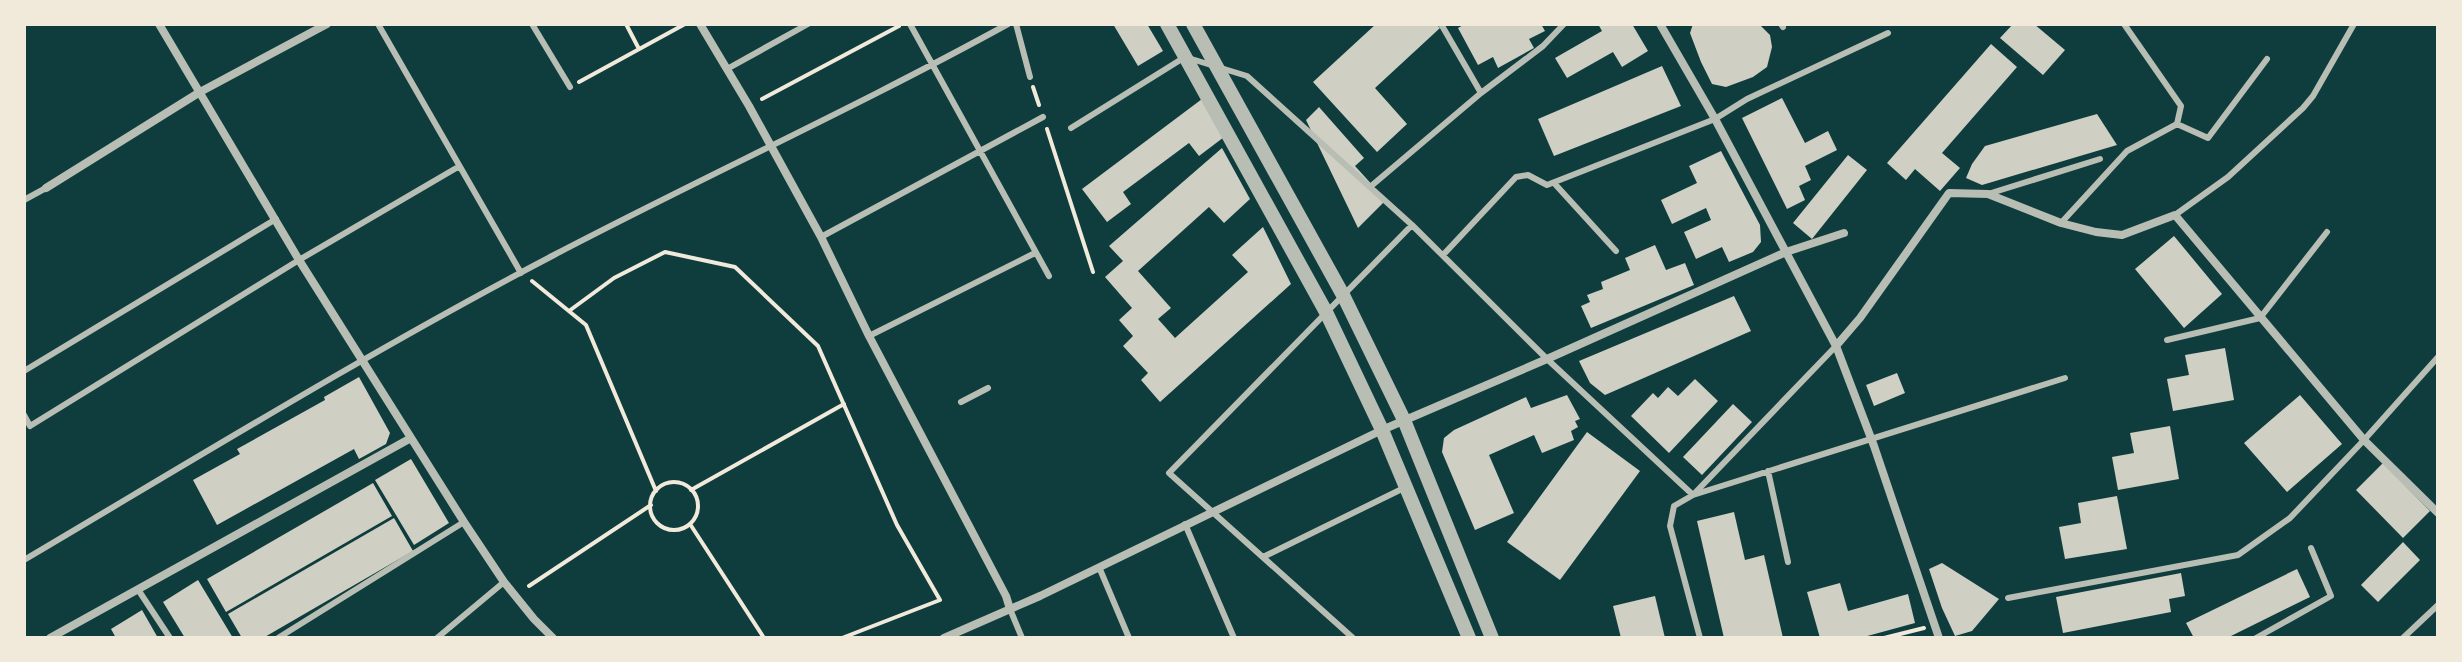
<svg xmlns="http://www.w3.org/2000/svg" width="2462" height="662" font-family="'Fira Sans Condensed',sans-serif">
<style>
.building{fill:#cfcfc3}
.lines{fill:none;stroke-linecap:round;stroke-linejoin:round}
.path{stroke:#f1e9da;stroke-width:4}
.service{stroke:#b8beb3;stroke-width:6}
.minor{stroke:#b8beb3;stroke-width:8}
.tertiary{stroke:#b8beb3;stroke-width:14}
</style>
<rect width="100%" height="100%" fill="#0f3d3e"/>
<path class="building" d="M 1113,24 L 1147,24 L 1163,51 L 1138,66 Z
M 1376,24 L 1436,24 L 1440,28 L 1375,88 L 1407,124 L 1377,152 L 1313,82 Z
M 1465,24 L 1541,24 L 1545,31 L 1529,39 L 1534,48 L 1498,68 L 1493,57 L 1478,65 L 1458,28 Z
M 1598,24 L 1632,24 L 1648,51 L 1622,67 L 1613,52 L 1567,78 L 1555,58 L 1602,31 Z
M 1693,24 L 1759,24 L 1770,35 L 1772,47 L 1767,67 L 1753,77 L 1726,87 L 1712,84 L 1701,62 L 1690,33 Z
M 2013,24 L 2034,24 L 2065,50 L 2043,75 L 2000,38 Z
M 1991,44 L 2017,67 L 1942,153 L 1960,168 L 1940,191 L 1915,169 L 1906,180 L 1887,163 Z
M 1662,66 L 1681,106 L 1554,156 L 1538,119 Z
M 1206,96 L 1232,131 L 1199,156 L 1189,143 L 1123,192 L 1131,204 L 1107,222 L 1082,189 Z
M 1782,98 L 1805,143 L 1828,131 L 1837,150 L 1805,166 L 1811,180 L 1799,186 L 1805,200 L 1787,209 L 1742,118 Z
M 1319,107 L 1364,158 L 1355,166 L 1386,200 L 1358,228 L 1306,120 Z
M 2097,114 L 2117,145 L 1982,185 L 1966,178 L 1972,164 L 1985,146 Z
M 1222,148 L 1250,199 L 1224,223 L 1209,207 L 1138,271 L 1171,308 L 1158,319 L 1175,338 L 1248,272 L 1232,255 L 1263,227 L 1291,284 L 1160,402 L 1141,380 L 1148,373 L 1123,346 L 1133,336 L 1119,320 L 1132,308 L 1105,277 L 1123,261 L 1109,246 Z
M 1721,151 L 1760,225 L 1761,242 L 1753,252 L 1729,262 L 1722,247 L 1696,259 L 1684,232 L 1711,220 L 1706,208 L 1672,224 L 1661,200 L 1697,183 L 1689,166 Z
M 1848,155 L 1867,170 L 1812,239 L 1793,223 Z
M 2174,236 L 2222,294 L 2184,328 L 2135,269 Z
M 1655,245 L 1666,270 L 1685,263 L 1694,285 L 1591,328 L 1581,306 L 1590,302 L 1587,295 L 1603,289 L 1601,282 L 1630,270 L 1625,258 Z
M 1734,296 L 1751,331 L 1605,395 L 1590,383 L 1579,361 Z
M 2225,348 L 2234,400 L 2173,411 L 2167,379 L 2189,375 L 2185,355 Z
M 1897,373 L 1905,393 L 1874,406 L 1866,385 Z
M 359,377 L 390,433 L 386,444 L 359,459 L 354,449 L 217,525 L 193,480 L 240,454 L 237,449 L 325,400 L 324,397 Z
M 1695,379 L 1718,401 L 1669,453 L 1631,416 L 1653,393 L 1658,398 L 1668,387 L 1678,396 Z
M 1567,395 L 1580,419 L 1575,421 L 1578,427 L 1571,431 L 1574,440 L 1542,453 L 1534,435 L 1489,455 L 1514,513 L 1475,530 L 1442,452 L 1444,438 L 1454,430 L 1526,397 L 1531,408 Z
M 2300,395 L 2342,444 L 2287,492 L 2244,443 Z
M 1733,404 L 1752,422 L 1702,475 L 1683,457 Z
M 2170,426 L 2179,479 L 2118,490 L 2112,457 L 2134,453 L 2130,433 Z
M 1587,432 L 1640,471 L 1560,580 L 1507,542 Z
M 411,459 L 449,523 L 414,545 L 375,480 Z
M 2383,463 L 2430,511 L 2403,538 L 2356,490 Z
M 373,483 L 392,516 L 226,612 L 207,579 Z
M 2117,496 L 2127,549 L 2065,559 L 2059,527 L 2081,523 L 2078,503 Z
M 1734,512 L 1745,560 L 1764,555 L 1783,638 L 1724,638 L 1697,521 Z
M 394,518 L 413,551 L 263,638 L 242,638 L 228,614 Z
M 2403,542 L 2420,560 L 2378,602 L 2361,585 Z
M 1942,563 L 1999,599 L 1972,631 L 1955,636 L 1942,608 L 1929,569 Z
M 2297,569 L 2310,597 L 2227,638 L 2194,638 L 2186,623 Z
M 2181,573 L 2185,596 L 2169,599 L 2171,612 L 2063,633 L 2056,597 Z
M 198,580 L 233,638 L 193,638 L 192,636 L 185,638 L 163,602 Z
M 1840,583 L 1848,611 L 1908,594 L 1915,623 L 1860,638 L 1820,638 L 1807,592 Z
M 1655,596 L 1665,638 L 1621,638 L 1613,606 Z
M 142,610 L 158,638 L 116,638 L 111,629 Z"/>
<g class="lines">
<path class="path" d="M 626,24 L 639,49
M 579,82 L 685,24
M 1033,87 L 1039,105
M 762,99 L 899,26
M 1047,129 L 1093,272
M 532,281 L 586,325 L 656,491
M 569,311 L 614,278 L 665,252 L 735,267 L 818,346 L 897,525 L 940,600 L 842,638
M650 506a24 24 0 1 1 48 0a24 24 0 1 1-48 0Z
M 691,490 L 844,404
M 690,524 L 764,638
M 529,586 L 651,505
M 1884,638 L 1924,628"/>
<path class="service" d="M 378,24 L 521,273
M 532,24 L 570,87
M 910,24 L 1049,276
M 1016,24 L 1030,77
M 1441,24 L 1481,93
M 1781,24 L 1783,27
M 727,69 L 808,24
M 2177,124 L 2208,138 L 2267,59
M 1071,128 L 1185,57 L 1247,76 L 1412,225 L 1547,359 L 1693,495 L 1836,346
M 1554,183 L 1616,251
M 1370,187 L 1481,93 L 1543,46 L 1564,24
M 1988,194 L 2100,159
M 24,200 L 46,188
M 2175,215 L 2228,177 L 2303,108 L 2313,96 L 2354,24
M 2061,223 L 2127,151 L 2177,124 L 2181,106 L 2124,24
M 821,237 L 1043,117
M 1443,255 L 1516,177 L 1528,175 L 1547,185 L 1715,119 L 1747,99 L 1888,33
M 869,336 L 1035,253
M 2167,340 L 2260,318 L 2327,232
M 24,371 L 276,219
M 961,402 L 988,388
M 24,415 L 30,426 L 299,260 L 458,167
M 1768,471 L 1788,562
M 1185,524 L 1234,638
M 1263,557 L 1406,487
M 24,560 C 200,456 374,349 554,255 C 705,176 859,106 1008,24
M 1099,567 L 1129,638
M 139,591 L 170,638
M 2008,598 L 2238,555 L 2290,518 L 2364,440 L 2438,357
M 1010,609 L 1022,638
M 278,638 L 464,522
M 437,638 L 504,582
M 1353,638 L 1169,473 L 1412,225
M 1700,638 L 1670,526 L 1674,506 L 1693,495 L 2065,378
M 2256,638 L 2331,596 L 2311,548
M 2403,638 L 2438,605"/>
<path class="minor" d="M 159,24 L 299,260 L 464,522 L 504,582 L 534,619 L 553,638
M 700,24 L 749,106 L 821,237 L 869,336 L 1006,596 L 1010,609
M 1660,24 L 1715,119 L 1836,346 L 1874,446 L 1939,638
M 46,188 L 200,92 L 327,24
M 1836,346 L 1860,318 L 1949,193 L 1988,194 L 2061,223 L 2096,232 L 2122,235 L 2175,215 L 2364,440 L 2438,513
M 50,638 L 411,438
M 944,638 L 1040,596 L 1382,430 L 1547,359 L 1786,252 L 1844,233"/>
<path class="tertiary" d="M 1167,24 L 1326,312 L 1382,430 L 1469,638
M 1193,24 L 1343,295 L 1404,420 L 1492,638"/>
</g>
<rect width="2462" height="662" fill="none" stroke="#f1e9da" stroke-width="52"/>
</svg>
